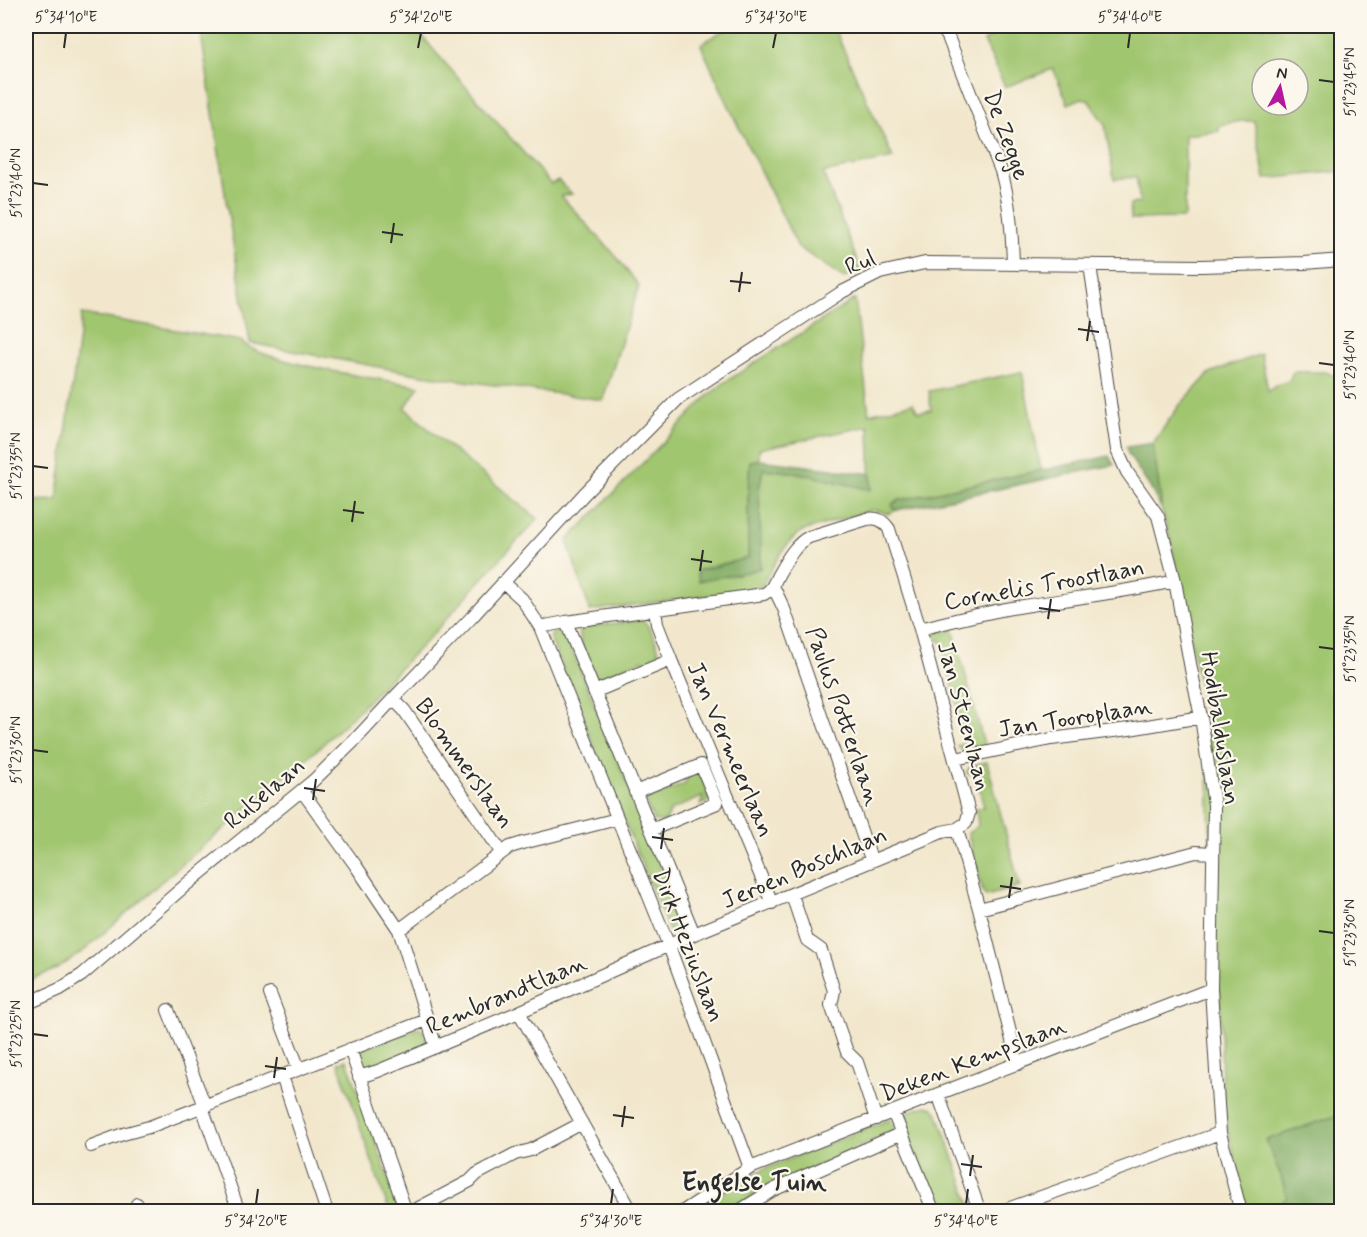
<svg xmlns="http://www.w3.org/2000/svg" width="1367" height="1237" font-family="Mynerve,sans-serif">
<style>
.green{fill:#a1c670;stroke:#66784e;stroke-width:1.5;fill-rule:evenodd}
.forest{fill:#80ab62;stroke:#566b46;stroke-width:1.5}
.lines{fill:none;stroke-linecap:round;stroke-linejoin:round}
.minor-casing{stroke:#494743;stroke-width:14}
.minor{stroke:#fff;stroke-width:12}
.ticks{fill:none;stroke:#2b2b2b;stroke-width:2}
.labels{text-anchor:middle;stroke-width:4.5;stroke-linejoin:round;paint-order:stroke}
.street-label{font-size:24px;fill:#2b2b2b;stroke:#fbf7ec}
.neighbourhood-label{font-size:26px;font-weight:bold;fill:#2b2b2b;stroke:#fbf7ec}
.neatline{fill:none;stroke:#2b2b2b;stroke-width:2}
.ticks-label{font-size:15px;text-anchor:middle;fill:#2b2b2b}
</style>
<rect width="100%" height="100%" fill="#fbf7ec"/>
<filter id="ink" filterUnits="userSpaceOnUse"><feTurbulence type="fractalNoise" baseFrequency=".0167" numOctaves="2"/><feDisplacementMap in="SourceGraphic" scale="12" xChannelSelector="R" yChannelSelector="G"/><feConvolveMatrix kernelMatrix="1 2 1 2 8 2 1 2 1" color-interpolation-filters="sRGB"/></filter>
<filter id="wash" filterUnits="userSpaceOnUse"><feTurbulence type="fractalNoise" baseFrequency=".008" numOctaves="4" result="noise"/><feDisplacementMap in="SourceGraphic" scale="24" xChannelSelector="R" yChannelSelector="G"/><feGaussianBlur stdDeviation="1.35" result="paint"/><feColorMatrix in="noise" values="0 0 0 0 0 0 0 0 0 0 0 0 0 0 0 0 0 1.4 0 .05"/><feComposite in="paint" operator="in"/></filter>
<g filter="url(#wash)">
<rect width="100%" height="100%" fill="#f2e7cc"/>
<path class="green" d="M 200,26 L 415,26 L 432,48 L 551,184 L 558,180 L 572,194 L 561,196 L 615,255 L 639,286 L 603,400 L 422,375 L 250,343 L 227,207 Z
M 730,26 L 833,26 L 893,158 L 823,173 L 861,270 L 844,278 L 798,247 L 740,130 L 703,50 L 701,44 Z
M 1009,26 L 1341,26 L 1341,171 L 1265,179 L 1254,121 L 1241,121 L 1220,125 L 1219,131 L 1185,135 L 1185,215 L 1183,218 L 1131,219 L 1130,204 L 1140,203 L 1136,177 L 1114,179 L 1105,125 L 1088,100 L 1082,98 L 1068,104 L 1053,69 L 1005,87 L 984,41 ZM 1262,69 L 1298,69 L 1298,105 L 1262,105 Z
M 855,299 L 869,414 L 913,403 L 918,412 L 931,410 L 929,391 L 1022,372 L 1041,470 L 900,500 L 894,502 L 894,509 L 897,510 L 887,514 L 883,512 L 871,510 L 803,531 C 785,540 773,568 762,585 L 756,589 L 590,611 L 567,541 L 708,396 L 725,382 ZM 869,426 L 871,489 L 799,473 L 763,469 L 759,489 L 761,549 L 760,568 L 747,572 L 699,580 L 701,569 L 748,558 L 748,491 L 750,461 L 759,460 L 759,449 Z
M 82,314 L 241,341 C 260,363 385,380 419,386 L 405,408 L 441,440 L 538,519 L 499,560 L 432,635 L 360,709 L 319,748 L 161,882 L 85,950 L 57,969 L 29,980 L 26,975 L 26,501 L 57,500 Z
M 1261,354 L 1268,391 L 1277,385 L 1289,381 L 1293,372 L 1326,372 L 1341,379 L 1341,1114 L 1267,1140 L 1281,1176 L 1287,1198 C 1276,1206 1261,1211 1247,1211 L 1227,1127 L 1222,1096 L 1220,991 L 1215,984 L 1206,718 L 1171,542 L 1161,508 L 1153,443 L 1179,406 L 1210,373 Z
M 642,620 C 650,625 660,648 659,657 L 656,660 L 649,663 L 642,660 L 602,677 L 602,678 L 607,681 L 600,681 L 597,679 C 592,668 578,643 580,631 L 584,627 Z
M 953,629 L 985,748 L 964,752 L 957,746 L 967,743 L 941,640 L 930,643 L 929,640 L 931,634 Z
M 559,631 L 565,633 L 685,924 C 684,933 677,935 669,931 L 550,638 L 553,633 Z
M 987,762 L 1020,887 L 1018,887 L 1017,885 L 1015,886 L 1015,888 L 986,896 L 983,893 L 968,833 L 978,826 L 976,809 L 984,807 L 975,773 L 968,774 L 967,772 L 971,766 Z
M 690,772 L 698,773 L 701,775 L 709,798 L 707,802 L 700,805 L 703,797 L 702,797 L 671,810 L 666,821 L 658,822 L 654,821 L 644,798 L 647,791 L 652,790 L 649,798 L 650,798 L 685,784 Z
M 419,1028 C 427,1032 429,1040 422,1047 L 372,1068 C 364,1067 360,1064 359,1056 L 362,1049 Z
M 346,1060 L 348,1063 L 400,1211 L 389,1211 L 338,1063 Z
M 927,1106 L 933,1108 L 937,1112 L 973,1211 L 938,1211 L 903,1122 C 905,1111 917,1108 927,1106 Z
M 888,1120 L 891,1120 L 895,1128 L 893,1132 L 764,1190 L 729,1211 L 692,1212 L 742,1180 L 764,1169 Z"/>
<path class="forest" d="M 1153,443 L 1161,501 L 1161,508 L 1149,486 L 1128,454 L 1126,447 Z
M 1109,456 L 1114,465 L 897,510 L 894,509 L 892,504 L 900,500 Z
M 759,460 L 871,474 L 871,490 L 799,473 L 763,469 L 759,489 L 761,549 L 760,568 L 747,572 L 699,581 L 697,571 L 748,558 L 748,491 L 750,461 Z
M 1341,1114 L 1341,1211 L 1257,1211 L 1281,1202 L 1287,1198 L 1281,1176 L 1266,1140 Z"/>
</g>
<g filter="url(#ink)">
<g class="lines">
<defs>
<path id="minor" d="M 941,26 L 948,37 L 1001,171 C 1010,202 1012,232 1013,264
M 1090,265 L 1117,450 L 1127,472 L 1158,516 L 1175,581 L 1191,669 L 1201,717 L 1214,805 L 1211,989 L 1218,1104 L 1220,1133 L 1241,1212
M 503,582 L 522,599 L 540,627 L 669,946 L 750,1168
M 773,586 L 784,609 L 867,848 L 872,861
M 655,610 L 657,624 L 671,660 L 772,903
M 566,622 L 694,934
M 540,627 L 566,622 L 764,594 C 772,590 774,583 778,575 C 786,561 795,544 809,537 L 867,519 C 877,517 883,520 889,529 L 920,629 L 969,813 L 966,823 L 957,829 L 979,909 L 1018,1064
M 920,629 C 955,620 989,611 1024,606 C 1075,598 1125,592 1175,581
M 594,692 L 671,660
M 393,699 L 404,710 L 502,853
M 955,759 L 1051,739 L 1129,729 L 1201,717
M 302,791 L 356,866 L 399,930 L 436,1047
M 635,792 L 701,765 L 717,803 L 651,830
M 792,895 L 807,940 L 821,950 L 834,991 L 831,1005 L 847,1052 L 857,1062 L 876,1119
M 979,909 L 1196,852 L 1213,853
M 399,930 L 510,847 L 523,843 L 617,819
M 270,994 L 299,1069
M 26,1004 L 60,989 L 82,975 L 187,884 L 313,781 L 354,741 L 393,699 L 471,618 L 585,493 L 678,399 L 842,292 L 880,273 L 925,263 L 1201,266 L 1304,263 L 1342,260
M 168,1010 L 205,1106
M 519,1012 L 632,1212
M 350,1049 L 406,1212
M 282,1076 L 327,1212
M 359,1077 L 378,1071 L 519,1012 L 694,934 L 942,832 L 957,829
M 938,1094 L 980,1212
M 202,1107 L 239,1212
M 893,1112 L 934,1212
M 91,1146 L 123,1134 L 149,1127 L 427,1020
M 136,1212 L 137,1204
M 411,1212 L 470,1181 L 477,1174 L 515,1154 L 531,1150 L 582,1123
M 682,1212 L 750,1168 L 938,1094 L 1211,989
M 737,1212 L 773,1190 L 902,1133
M 999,1212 L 1220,1133"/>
</defs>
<use href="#minor" class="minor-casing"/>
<use href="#minor" class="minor"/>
</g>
</g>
<path class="ticks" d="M 64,48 L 66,33M 418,48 L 421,33M 773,48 L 776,33M 1128,48 L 1130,33M 1319,80 L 1334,82M 33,183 L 48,185M 382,232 L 403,235M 391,243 L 394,223M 730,281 L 751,283M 739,292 L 742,272M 1078,329 L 1099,332M 1087,341 L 1090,321M 1319,363 L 1334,365M 33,466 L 48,468M 343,510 L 364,513M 352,522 L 355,501M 691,559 L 712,562M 700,571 L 703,550M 1039,608 L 1060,611M 1048,619 L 1051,599M 1319,647 L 1334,649M 33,750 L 48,752M 304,788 L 325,791M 313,800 L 316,779M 652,837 L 673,840M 661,849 L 664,828M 1000,886 L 1021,889M 1009,898 L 1012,877M 1319,931 L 1334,933M 33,1034 L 48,1036M 265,1066 L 286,1069M 274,1078 L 277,1057M 613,1115 L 634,1118M 622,1127 L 625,1106M 961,1164 L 982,1167M 970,1176 L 973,1155M 256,1204 L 258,1189M 611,1204 L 613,1189M 966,1204 L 968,1189"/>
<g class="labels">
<g class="street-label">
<text transform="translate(1007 135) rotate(70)" y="8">De Zegge</text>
<text transform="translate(860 262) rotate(-23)" y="8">Rul</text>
<text transform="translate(1044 584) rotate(-10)" y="8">Cornelis Troostlaan</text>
<text transform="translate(844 716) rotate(71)" y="8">Paulus Potterlaan</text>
<text transform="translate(965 716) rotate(75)" y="8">Jan Steenlaan</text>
<text transform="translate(1075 717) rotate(-9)" y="8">Jan Tooroplaan</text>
<text transform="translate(1221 728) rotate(81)" y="8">Hodibalduslaan</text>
<text transform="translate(731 749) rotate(67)" y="8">Jan Vermeerlaan</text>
<text transform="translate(465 763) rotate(55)" y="8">Blommerslaan</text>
<text transform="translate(264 793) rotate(-40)" y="8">Rulselaan</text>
<text transform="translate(804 867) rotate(-23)" y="8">Jeroen Boschlaan</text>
<text transform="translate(689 945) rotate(69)" y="8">Dirk Heziuslaan</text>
<text transform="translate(506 994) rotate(-23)" y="8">Rembrandtlaan</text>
<text transform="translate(973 1059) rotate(-21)" y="8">Deken Kempslaan</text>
</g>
<g class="neighbourhood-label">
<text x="754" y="1190">Engelse Tuin</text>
</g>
</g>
<rect width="1367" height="1237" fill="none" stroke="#fbf7ec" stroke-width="66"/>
<g transform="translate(1280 87) rotate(8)"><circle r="28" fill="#fbf7ec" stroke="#a8a59f" stroke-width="1.5"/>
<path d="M0-4.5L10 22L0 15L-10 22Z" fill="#b5179e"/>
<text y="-9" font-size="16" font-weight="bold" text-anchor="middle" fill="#2b2b2b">N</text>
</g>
<rect x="33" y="33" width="1301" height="1171" class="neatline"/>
<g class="ticks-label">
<text x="66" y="22">5°34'10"E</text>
<text x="421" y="22">5°34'20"E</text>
<text x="776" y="22">5°34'30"E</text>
<text x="1130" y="22">5°34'40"E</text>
<text transform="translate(1350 82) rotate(-90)" y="5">51°23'45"N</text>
<text transform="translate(16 183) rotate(-90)" y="5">51°23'40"N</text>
<text transform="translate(1350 365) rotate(-90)" y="5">51°23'40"N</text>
<text transform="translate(16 466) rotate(-90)" y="5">51°23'35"N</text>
<text transform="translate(1350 649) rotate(-90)" y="5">51°23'35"N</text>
<text transform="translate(16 750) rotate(-90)" y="5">51°23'30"N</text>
<text transform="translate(1350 933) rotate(-90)" y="5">51°23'30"N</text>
<text transform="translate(16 1034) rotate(-90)" y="5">51°23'25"N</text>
<text x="256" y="1226">5°34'20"E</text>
<text x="611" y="1226">5°34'30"E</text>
<text x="966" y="1226">5°34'40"E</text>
</g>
</svg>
